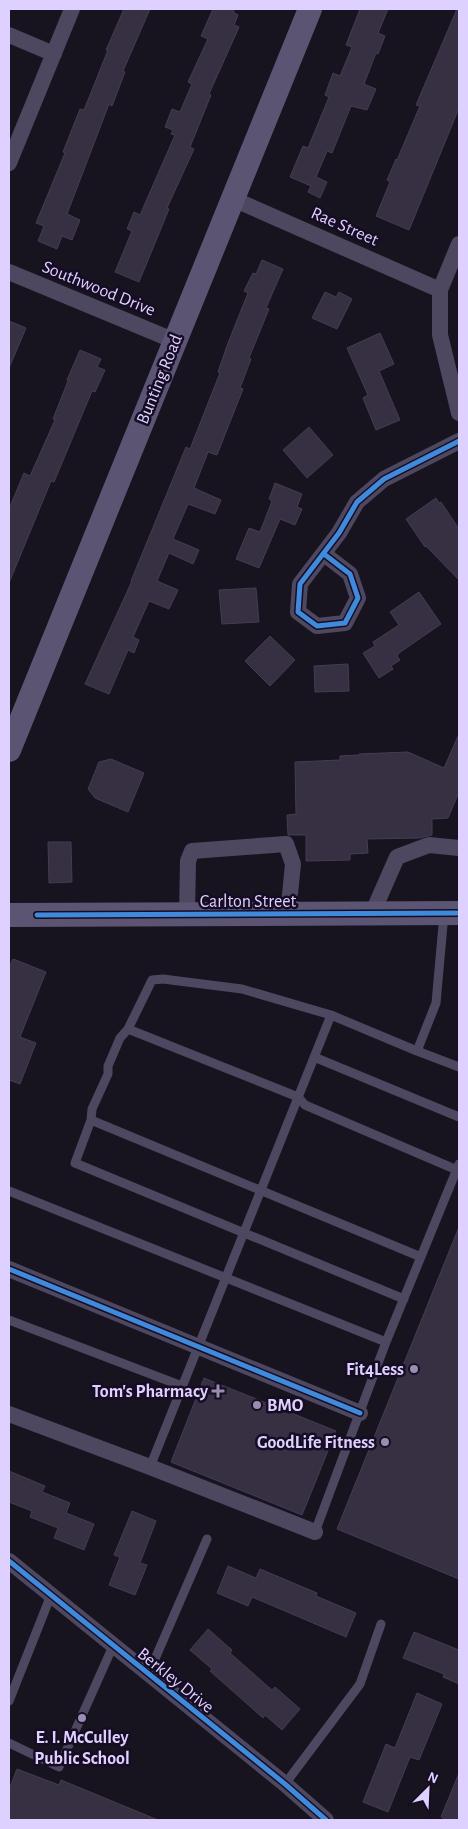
<svg xmlns="http://www.w3.org/2000/svg" width="468" height="1829" font-family="'Alegreya Sans',sans-serif">
<style>
.building{fill:#373042;stroke:#453c54}
.lines{fill:none;stroke-linecap:round;stroke-linejoin:round}
.lane{stroke:#4d4760;stroke-width:9}
.street{stroke:#4d4760;stroke-width:16}
.secondary{stroke:#5c5473;stroke-width:24}
.cycleway-casing{stroke:#160d25;stroke-width:8}
.cycleway{stroke:#408adc;stroke-width:5}
.poi-dot{fill:#998eb1;stroke:#160d25;stroke-width:2}
.labels{text-anchor:middle;stroke-width:5;stroke-linejoin:round;paint-order:stroke}
.street-label{font-size:18px;fill:#dfd1ff;stroke:#160d25}
.poi-label{font-size:18px;font-weight:bold;fill:#dfd1ff;stroke:#160d25;text-anchor:end}
</style>
<rect width="100%" height="100%" fill="#17131f"/>
<path class="building" d="M 124,9 L 150,9 L 123,71 L 125,72 L 112,106 L 109,104 L 67,214 L 80,220 L 72,240 L 62,236 L 57,249 L 38,241 L 44,226 L 36,223 L 65,153 L 63,152 L 80,109 L 84,110 L 108,50 L 106,50 Z
M 213,9 L 235,9 L 233,12 L 238,15 L 234,25 L 239,27 L 209,94 L 211,95 L 190,147 L 194,149 L 167,208 L 169,209 L 139,282 L 115,272 L 132,231 L 127,229 L 134,212 L 140,215 L 175,135 L 171,134 L 173,130 L 165,127 L 172,109 L 180,112 L 192,84 L 188,82 L 208,39 L 201,36 Z
M 360,9 L 388,9 L 378,33 L 385,36 L 378,54 L 376,53 L 364,84 L 376,89 L 367,110 L 351,106 L 332,153 L 327,151 L 316,177 L 327,182 L 320,198 L 308,192 L 311,186 L 290,177 L 303,146 L 308,148 L 329,97 L 325,95 L 333,73 L 340,76 L 352,47 L 346,45 Z
M 457,9 L 459,9 L 459,108 L 409,230 L 376,216 L 390,182 L 387,180 L 396,159 L 397,160 L 420,106 L 416,105 Z
M 262,260 L 283,269 L 266,308 L 269,309 L 249,358 L 251,359 L 240,388 L 243,389 L 217,455 L 208,452 L 194,488 L 221,500 L 215,514 L 188,504 L 173,539 L 199,550 L 193,564 L 169,553 L 157,581 L 178,590 L 169,609 L 149,601 L 133,637 L 139,640 L 134,653 L 128,650 L 109,694 L 85,684 L 132,581 L 131,581 L 186,447 L 190,449 L 216,383 L 220,373 L 218,372 L 228,343 L 248,293 L 244,291 L 253,273 L 256,274 Z
M 325,292 L 336,297 L 339,292 L 352,299 L 337,329 L 312,318 Z
M 9,321 L 26,328 L 9,368 Z
M 380,333 L 394,364 L 379,371 L 400,420 L 376,430 L 363,398 L 368,395 L 347,348 Z
M 80,350 L 101,359 L 97,367 L 105,370 L 95,392 L 92,391 L 54,482 L 51,481 L 9,583 L 9,509 L 24,473 L 30,476 L 55,420 L 53,419 L 68,381 L 67,380 Z
M 309,427 L 333,455 L 307,478 L 283,450 Z
M 275,483 L 302,494 L 297,507 L 302,509 L 295,525 L 280,519 L 259,568 L 236,559 L 249,528 L 260,532 L 272,501 L 269,499 Z
M 436,498 L 439,503 L 441,502 L 459,529 L 459,580 L 426,546 L 425,547 L 406,519 Z
M 256,588 L 259,622 L 222,624 L 219,590 Z
M 419,592 L 441,624 L 399,653 L 397,656 L 400,660 L 391,666 L 393,669 L 379,678 L 363,653 L 375,646 L 373,642 L 399,625 L 390,612 Z
M 270,636 L 295,660 L 270,686 L 245,661 Z
M 348,664 L 349,691 L 315,692 L 314,666 Z
M 459,734 L 459,792 L 448,818 L 432,819 L 432,835 L 419,838 L 367,839 L 368,853 L 350,854 L 350,860 L 306,861 L 306,835 L 288,835 L 287,815 L 296,814 L 295,762 L 340,760 L 340,756 L 359,755 L 359,754 L 408,752 L 444,768 Z
M 111,759 L 144,773 L 128,812 L 95,798 L 88,789 L 99,762 Z
M 48,842 L 71,842 L 72,882 L 49,883 Z
M 13,959 L 46,972 L 20,1037 L 36,1043 L 20,1084 L 9,1080 L 9,968 Z
M 459,1227 L 459,1579 L 337,1529 Z
M 204,1378 L 336,1431 L 302,1515 L 171,1462 Z
M 9,1471 L 45,1486 L 42,1492 L 70,1503 L 66,1513 L 94,1524 L 84,1550 L 54,1538 L 58,1528 L 30,1517 L 32,1511 L 9,1502 Z
M 132,1511 L 156,1521 L 140,1563 L 147,1565 L 135,1595 L 109,1585 L 120,1557 L 114,1555 Z
M 228,1566 L 256,1578 L 260,1569 L 317,1593 L 316,1596 L 356,1613 L 346,1637 L 252,1597 L 248,1606 L 217,1593 Z
M 208,1629 L 232,1650 L 230,1653 L 272,1690 L 275,1687 L 300,1709 L 282,1730 L 265,1715 L 263,1718 L 210,1671 L 212,1669 L 190,1650 Z
M 414,1632 L 459,1650 L 459,1684 L 443,1677 L 444,1674 L 403,1658 Z
M 417,1693 L 442,1704 L 419,1760 L 410,1757 L 388,1812 L 363,1802 L 386,1744 L 395,1748 Z
M 17,1769 L 59,1785 L 61,1780 L 158,1820 L 9,1820 L 9,1790 Z
M 459,1773 L 459,1820 L 448,1820 L 441,1817 Z"/>
<g class="lines">
<path class="lane" d="M 444,914 L 436,1003 L 417,1051 L 459,1067
M 331,1015 L 242,989 L 163,979 L 152,980 L 128,1029 L 120,1038 L 108,1066 L 108,1074 L 92,1109 L 91,1120 L 75,1163 L 404,1299
M 128,1029 L 298,1097 L 305,1105 L 457,1170
M 314,1057 L 459,1117
M 91,1120 L 421,1257
M 9,1191 L 386,1342 L 459,1164
M 9,1320 L 182,1386
M 150,1467 L 331,1015 L 417,1051
M 315,1532 L 386,1342
M 148,1675 L 207,1539
M 9,1701 L 51,1595
M 9,1743 L 59,1767 L 113,1646
M 285,1784 L 360,1684 L 381,1624"/>
<path class="street" d="M 9,35 L 54,54
M 9,163 L 72,9
M 233,199 L 440,290
M 459,244 L 440,290 L 440,335 L 459,413
M 9,272 L 175,341
M 324,554 L 350,574 L 358,598 L 345,623 L 317,626 L 298,612 L 300,584 L 339,533 L 357,502 L 384,479 L 459,441
M 372,914 L 397,857 L 429,845 L 459,848
M 187,915 L 188,861 L 192,851 L 286,844 L 293,864 L 288,914
M 9,1269 L 360,1413
M 9,1414 L 150,1467 L 315,1532
M 9,1561 L 285,1784 L 326,1820"/>
<path class="secondary" d="M 9,750 L 310,9
M 9,915 L 459,913"/>
<defs>
<path id="cycleway" d="M 324,554 L 350,574 L 358,598 L 345,623 L 317,626 L 298,612 L 300,584 L 339,533 L 357,502 L 384,479 L 459,441
M 37,915 L 459,913
M 9,1269 L 360,1413
M 9,1561 L 285,1784 L 326,1820"/>
</defs>
<use href="#cycleway" class="cycleway-casing"/>
<use href="#cycleway" class="cycleway"/>
</g>
<g class="poi-dot">
<circle cx="414" cy="1369" r="5"/>
<path d="M215.5 1383.5h5v5h5v5h-5v5h-5v-5h-5v-5h5z"/>
<circle cx="257" cy="1405" r="5"/>
<circle cx="385" cy="1442" r="5"/>
<circle cx="82" cy="1718" r="5"/>
</g>
<g class="labels">
<g class="street-label">
<text transform="translate(345 226) rotate(24)" y="6">Rae Street</text>
<text transform="translate(99 288) rotate(22)" y="6">Southwood Drive</text>
<text transform="translate(159 379) rotate(-68)" y="6">Bunting Road</text>
<text x="248" y="907">Carlton Street</text>
<text transform="translate(176 1680) rotate(39)" y="6">Berkley Drive</text>
</g>
<g class="poi-label">
<text x="404" y="1375">Fit4Less</text>
<text x="208" y="1397">Tom's Pharmacy</text>
<text x="267" y="1411" text-anchor="start">BMO</text>
<text x="375" y="1448">GoodLife Fitness</text>
<text x="82" y="1743" text-anchor="middle">E. I. McCulley<tspan x="82" dy="21">Public School</tspan></text>
</g>
</g>
<rect width="468" height="1829" fill="none" stroke="#dfd1ff" stroke-width="20"/>
<g transform="translate(428 1789) rotate(24)" stroke="#160d25" stroke-width="4" paint-order="stroke">
<path d="M0-4L9 19L0 12L-9 19Z" fill="#dfd1ff"/>
<text y="-8" font-size="14" font-weight="bold" text-anchor="middle" fill="#dfd1ff">N</text>
</g>
</svg>
